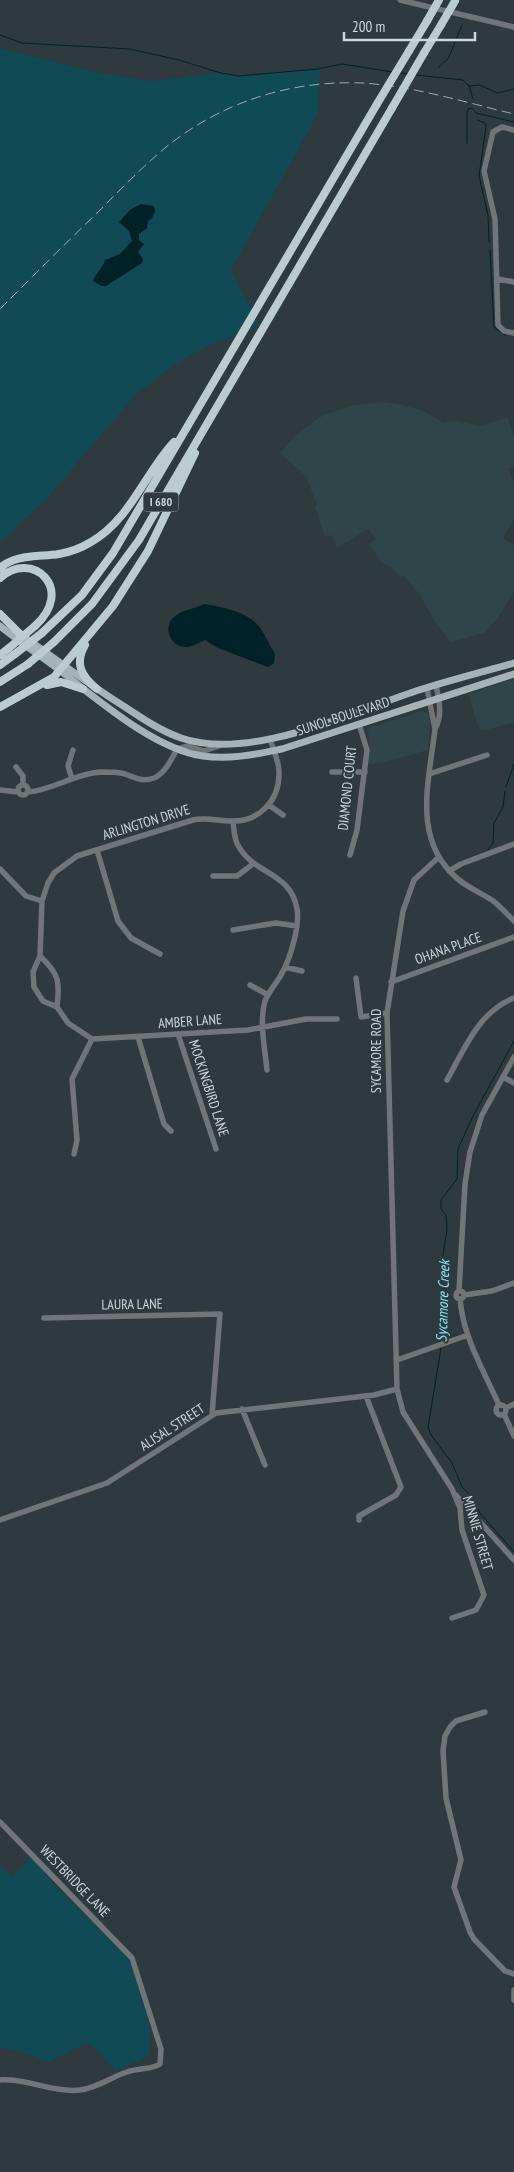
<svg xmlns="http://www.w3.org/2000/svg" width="514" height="2172" font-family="'PT Sans Narrow',sans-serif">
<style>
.built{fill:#304549}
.green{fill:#104a54}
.water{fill:#002128}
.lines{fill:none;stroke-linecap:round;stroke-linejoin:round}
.stream{stroke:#002128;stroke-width:1}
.minor{stroke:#707677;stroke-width:5.5}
.major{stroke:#a6b3b6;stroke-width:7}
.highway{stroke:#bccbce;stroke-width:8}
.rail{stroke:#9fa9ab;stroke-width:1;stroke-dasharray:10 5;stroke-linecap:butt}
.highway-bridge{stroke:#bccbce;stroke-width:8}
.labels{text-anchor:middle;stroke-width:4;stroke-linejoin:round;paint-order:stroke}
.shield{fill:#2e3a3d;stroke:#9ea7aa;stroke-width:1}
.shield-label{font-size:12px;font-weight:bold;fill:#ced6d8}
.street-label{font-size:14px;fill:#ced6d8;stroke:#2e3a3d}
.water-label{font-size:15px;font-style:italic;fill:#80e9fd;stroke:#2e3a3d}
</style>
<rect width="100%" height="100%" fill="#2e3a3d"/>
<path class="built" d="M 383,402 L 402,405 L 421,410 L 443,422 L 457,421 L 481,426 L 507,417 L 514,436 L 514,466 L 508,469 L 514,483 L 514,519 L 503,538 L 514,545 L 514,592 L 497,619 L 484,633 L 451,642 L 435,622 L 420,595 L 404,576 L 401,578 L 391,567 L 382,563 L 369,544 L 376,539 L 368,529 L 337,548 L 332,535 L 325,537 L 315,507 L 317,505 L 306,476 L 280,453 L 296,435 L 320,417 L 349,406 Z
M 514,679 L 514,722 L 486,730 L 479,729 L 468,694 Z
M 422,711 L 428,713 L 430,717 L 428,750 L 386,762 L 368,764 L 370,750 L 368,728 Z"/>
<path class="green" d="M 0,48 L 100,73 L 151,81 L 219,73 L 246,76 L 320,69 L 318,114 L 231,270 L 259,326 L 213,344 L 182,360 L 138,392 L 49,496 L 0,543 Z
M 30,1857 L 46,1872 L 53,1883 L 126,1955 L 131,1964 L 150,2026 L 149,2056 L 116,2071 L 93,2046 L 85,2044 L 49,2062 L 15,2050 L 0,2048 L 0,1866 L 12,1877 Z"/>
<path class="water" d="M 141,204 L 154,206 L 155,211 L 152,218 L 148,221 L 147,228 L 139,234 L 139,240 L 144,244 L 138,252 L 143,259 L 142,263 L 106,286 L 101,286 L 93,281 C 96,272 103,269 105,260 L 120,254 L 132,241 L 129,231 L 119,222 L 130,210 Z
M 204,604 C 223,607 250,612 261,629 C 266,637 270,646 275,654 L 274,663 L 268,667 L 218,648 L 205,640 C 200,642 192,647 187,647 C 172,648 163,630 172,619 C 181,609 193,610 204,604 Z"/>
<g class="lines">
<path class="stream" d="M 0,35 L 22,43 L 130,49 L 179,60 L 221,73 L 238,76 L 318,69 L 342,64 L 392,72
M 439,67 L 448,59 L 462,25
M 401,73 L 409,74
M 416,75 L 463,80 L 469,86 L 480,85 L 497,93 L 514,89
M 469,86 L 473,99
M 477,120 L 485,123 L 486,127 L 479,176 L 488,215 L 489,242
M 467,143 L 467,114 L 468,109 L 472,108 L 476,113 L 514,122
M 490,250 L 494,327 L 506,336
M 506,787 L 514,764
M 488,850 L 493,843 L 494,823 L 503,807 L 505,791
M 440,1341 L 441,1323 L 444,1304 L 441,1282 L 444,1267 L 442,1262 L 447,1229 L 446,1215 L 441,1209 L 441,1200 L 457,1179 L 458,1149 L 473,1116 L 514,1041
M 441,1348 L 428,1427 L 431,1435 L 452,1463 L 462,1487 L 470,1495 L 480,1513 L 514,1552"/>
<path class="minor" d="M 400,0 L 514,27
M 514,130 L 502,127 L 493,132 L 484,171 L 495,219 L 498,325 L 504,331 L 514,333
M 498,279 L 514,282
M 436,685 C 439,700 443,715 435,729 C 429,782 411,841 459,880 C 469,888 481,893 492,900 C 500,906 507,914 514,921
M 427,688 L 435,729
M 270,739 C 273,749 279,761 279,772 C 280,800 259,822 232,821 C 218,821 207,817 193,820 L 77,856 L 54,873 L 48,883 L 42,901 L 40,956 L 33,972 L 34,987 L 43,1001 L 57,1007 L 68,1023 L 92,1039 L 248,1030 L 306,1019 L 337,1019
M 16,767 L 23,776 L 23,785
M 332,772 L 365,772
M 429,774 L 487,755
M 72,779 L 68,766 L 73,750
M18 790a5 5 0 1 1 10 0a5 5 0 1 1-10 0Z
M 0,790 L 18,792
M 28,792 C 53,790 76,773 102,772 C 107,772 115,772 121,773 C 135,776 138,783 154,778 C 165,774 172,758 177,749 L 188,746 L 204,751 L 219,746
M 269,805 L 283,815
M 233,821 C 234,830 234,840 239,847 C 255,875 291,872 297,909 C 300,926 290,960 281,975 C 276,984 269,991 265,1001 C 259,1021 265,1049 267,1070
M 97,850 L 118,921 L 131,938 L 160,954
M 350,855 L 357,830 L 367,750 L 359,724
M 439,857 L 414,880 L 403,911 L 387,1013 L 397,1389 L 403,1412 L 452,1489 L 460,1508 L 462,1530 L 484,1595 L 476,1610 L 452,1618
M 0,869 L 26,896 L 42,901
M 449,871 L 461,864 L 514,844
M 213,876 L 237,876 L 253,864
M 233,930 L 276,923 L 297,926
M 40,956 C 59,974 60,981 57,1007
M 285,967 L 302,971
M 356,978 L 361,1017 L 387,1013
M 391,982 L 514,937
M 250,985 L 268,995
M 178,1034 L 216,1149
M 138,1037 L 164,1124 L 171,1131
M 503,1077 L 514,1083
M 447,1080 C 464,1050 479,1011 514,998
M 74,1154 L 77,1140 L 72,1079 L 92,1039
M 459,1291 L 465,1184 L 470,1152 L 482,1115 L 514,1057
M456 1295a4 4 0 1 1 8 0a4 4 0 1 1-8 0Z
M 464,1295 L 492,1291 L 514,1283
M 460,1299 C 463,1337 484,1371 499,1405
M 44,1318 L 220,1314 L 212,1415
M 397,1360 L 468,1335
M496 1410a5 5 0 1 1 10 0a5 5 0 1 1-10 0Z
M 506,1408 L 514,1404
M 242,1409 L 265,1465
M 504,1414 L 514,1436
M 456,1495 L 514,1560
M 0,1520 L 107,1483 L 216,1413 L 374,1395 L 397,1389
M 359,1520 L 359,1516 L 396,1495 L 401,1487 L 366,1396
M 485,1712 L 456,1721 L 450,1727 L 445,1736 L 443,1751 L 446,1798 L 461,1860 L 454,1887 L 470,1932 L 474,1939 L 505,1971 L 514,1974
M 0,1822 L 132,1958 L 161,2049 L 160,2064 C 151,2070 138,2068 127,2072 C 111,2077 98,2088 80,2090 C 53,2093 27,2078 0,2080
M 514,1990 L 514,2000"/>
<path class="major" d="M 0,626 C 19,641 39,655 58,669 C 97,699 154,749 203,756 C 230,760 257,754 282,749 L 514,674
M 19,633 C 54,658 88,684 125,707 C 143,719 161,731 181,738 C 251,762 351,712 419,690 C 450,680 482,672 514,663"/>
<path class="highway" d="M 409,51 L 427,21
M 424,53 L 441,25
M 0,568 C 15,554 40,557 59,554 C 71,552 81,548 91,542 C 130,520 145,473 174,442
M 0,578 C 32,549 76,589 35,626
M 0,614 L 20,634
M 42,633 L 82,595 L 113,553 L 377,104
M 54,642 L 92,604 L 139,540 L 392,108
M 85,645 C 74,664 82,677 97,689
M 0,655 L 9,648
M 0,665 L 15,654
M 0,682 L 28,664
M 47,685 L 61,682 L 83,689
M 0,707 L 54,677 L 113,606 L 148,551 L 195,453"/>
<path class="rail" d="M 0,309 C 32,277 64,245 97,213 C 119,191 141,168 165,148 C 221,102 291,80 362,83 C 413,86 464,102 514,114"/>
<path class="highway-bridge" d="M 427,21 L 439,0
M 441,25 L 455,1
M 377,104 L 409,51
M 392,108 L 424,53
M 9,648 L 35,626
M 15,654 L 42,633
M 28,664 L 54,642"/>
</g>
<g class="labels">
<rect class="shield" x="143.5" y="492.5" width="35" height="19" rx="4"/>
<g class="shield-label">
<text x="161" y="506">I 680</text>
</g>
<g class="street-label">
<text transform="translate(343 716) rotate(-18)" y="5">SUNOL BOULEVARD</text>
<text transform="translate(347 788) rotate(-84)" y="5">DIAMOND COURT</text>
<text transform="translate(146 822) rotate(-17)" y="5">ARLINGTON DRIVE</text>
<text transform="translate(448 948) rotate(-20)" y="5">OHANA PLACE</text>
<text transform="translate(190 1021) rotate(-4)" y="5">AMBER LANE</text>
<text transform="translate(376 1051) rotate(-90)" y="5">SYCAMORE ROAD</text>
<text transform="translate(209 1088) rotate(72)" y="5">MOCKINGBIRD LANE</text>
<text transform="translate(132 1304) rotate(-1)" y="5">LAURA LANE</text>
<text transform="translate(172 1427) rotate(-33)" y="5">ALISAL STREET</text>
<text transform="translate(478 1533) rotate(74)" y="5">MINNIE STREET</text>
<text transform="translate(75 1881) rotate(46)" y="5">WESTBRIDGE LANE</text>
</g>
<g class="water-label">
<text transform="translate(443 1301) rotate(-88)" y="5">Sycamore Creek</text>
</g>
</g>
<path d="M344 32v8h131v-8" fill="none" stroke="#ced6d8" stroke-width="2.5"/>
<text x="352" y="32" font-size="15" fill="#ced6d8" stroke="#2e3a3d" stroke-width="4" paint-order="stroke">200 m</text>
</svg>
